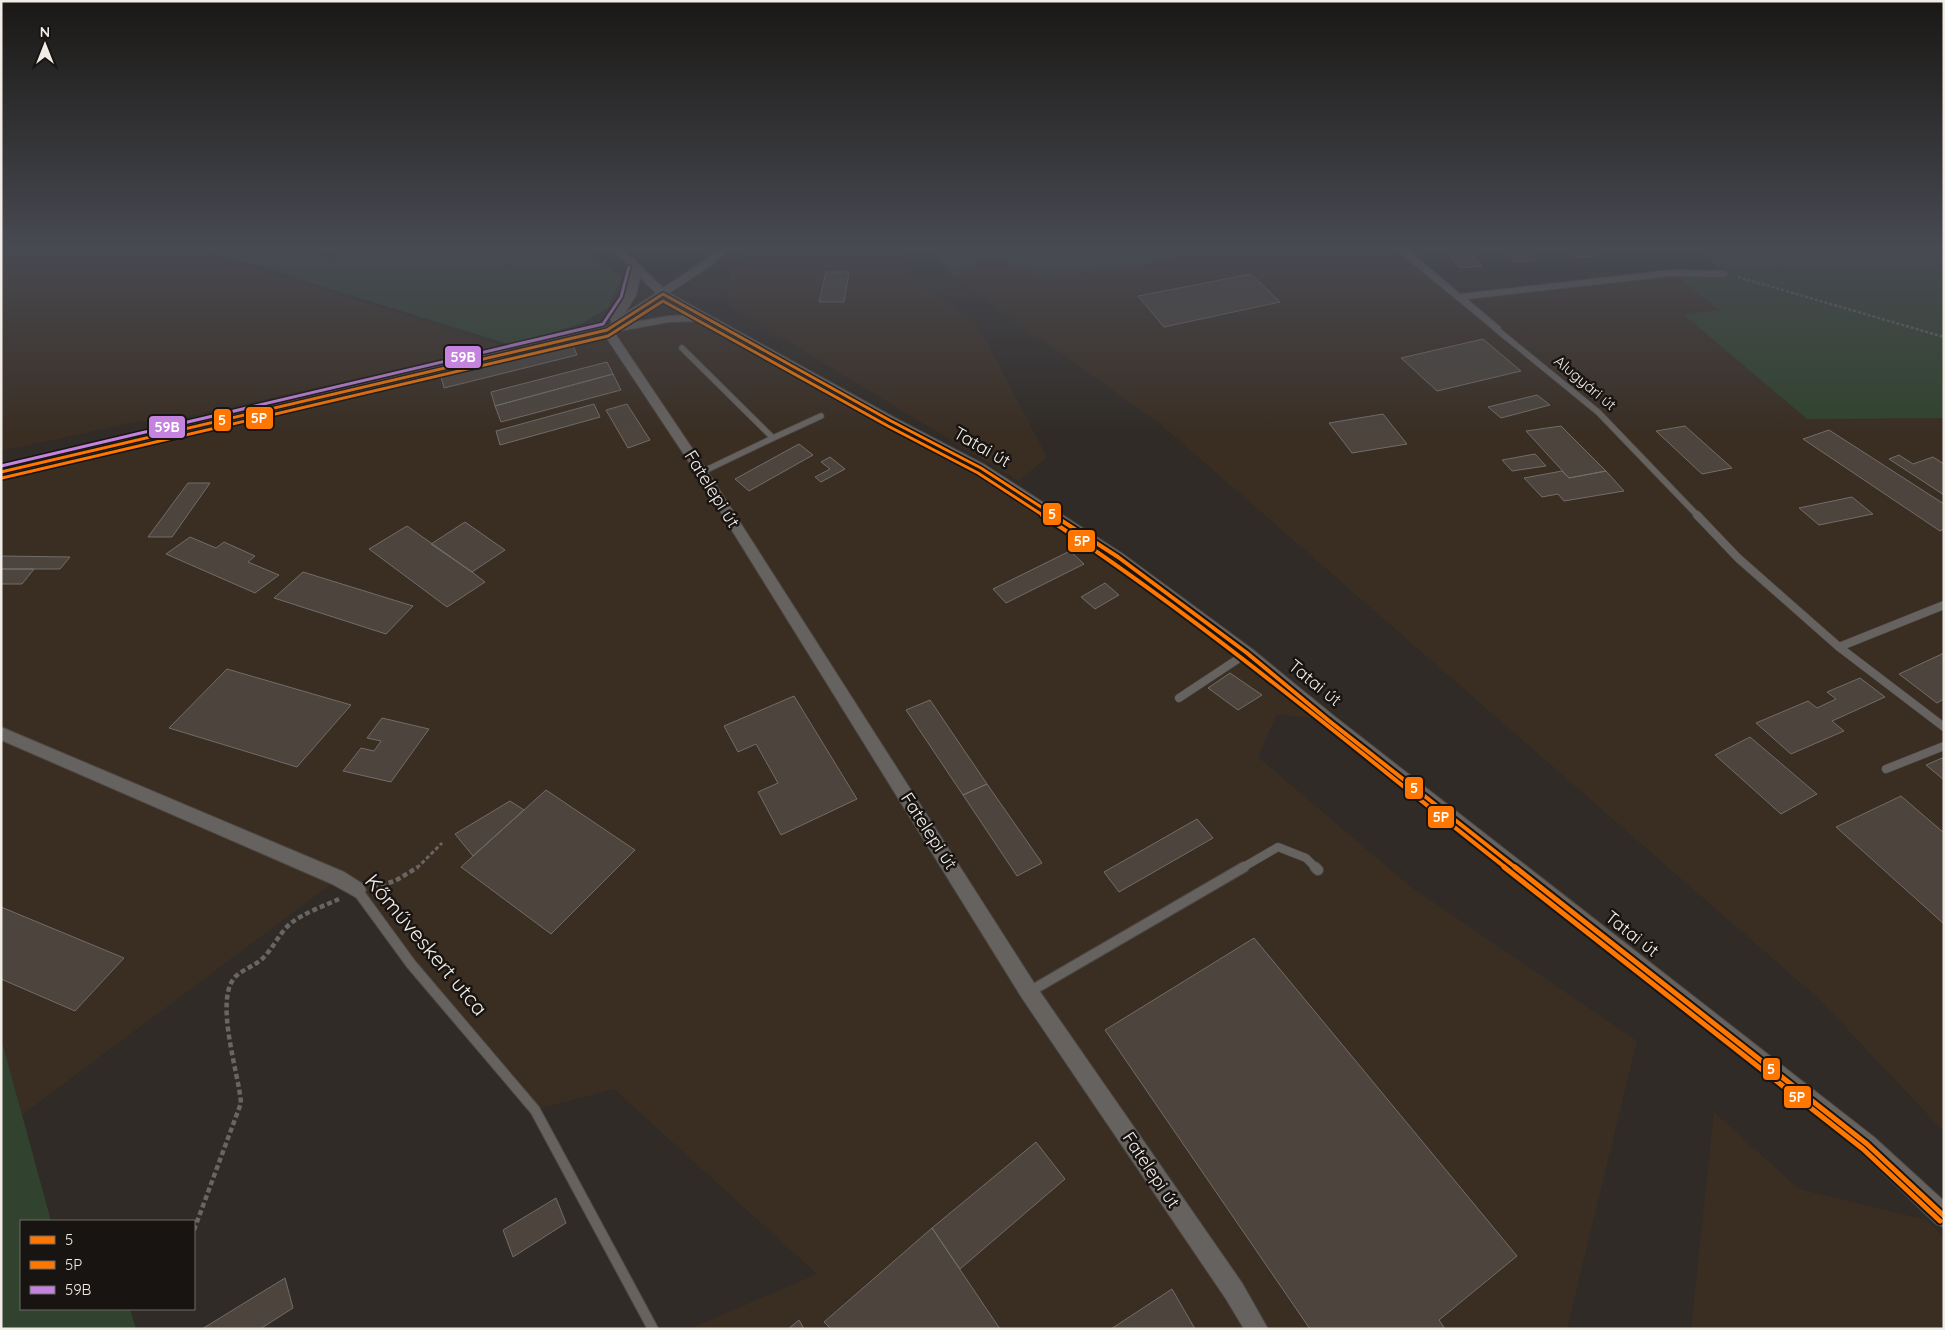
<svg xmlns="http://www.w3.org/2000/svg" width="1945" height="1330" font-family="Quicksand,sans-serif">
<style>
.built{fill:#3a2e23;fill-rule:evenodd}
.green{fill:#31432e}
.building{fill:#4c443d;stroke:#716d69}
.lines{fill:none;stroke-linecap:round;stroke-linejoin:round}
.service-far2-casing{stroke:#4c4743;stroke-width:7}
.service-far1-casing{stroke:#4c4743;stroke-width:9}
.service-casing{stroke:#4c4743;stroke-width:12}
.minor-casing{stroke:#4c4743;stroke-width:2}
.path-far2{stroke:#686562;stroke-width:2.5;stroke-dasharray:3 2;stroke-linecap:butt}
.path-far1{stroke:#686562;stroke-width:3;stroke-dasharray:4 2.5;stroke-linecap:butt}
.path{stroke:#686562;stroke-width:4.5;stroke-dasharray:5 3;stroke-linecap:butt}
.service-far2{stroke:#66625f;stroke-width:5.5}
.service-far1{stroke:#66625f;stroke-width:8}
.service{stroke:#66625f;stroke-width:10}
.minor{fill:#66625f;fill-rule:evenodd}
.bus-1-far2-casing{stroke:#181411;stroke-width:6}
.bus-1-far1-casing{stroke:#181411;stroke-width:8}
.bus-1-casing{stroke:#181411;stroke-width:9}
.bus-2-far2-casing{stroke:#181411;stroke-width:6}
.bus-2-far1-casing{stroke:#181411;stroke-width:8}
.bus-2-casing{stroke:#181411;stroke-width:9}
.bus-3-casing{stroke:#181411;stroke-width:6}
.bus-1-far2{stroke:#ff7701;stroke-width:3}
.bus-1-far1{stroke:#ff7701;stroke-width:4}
.bus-1{stroke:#ff7701;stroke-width:5}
.bus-2-far2{stroke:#ff7701;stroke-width:3}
.bus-2-far1{stroke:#ff7701;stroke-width:4}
.bus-2{stroke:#ff7701;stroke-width:5}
.bus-3{stroke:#c483df;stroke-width:3}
.labels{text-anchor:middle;stroke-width:5;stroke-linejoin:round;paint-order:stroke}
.far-street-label{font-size:15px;fill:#f2ece7;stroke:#181411}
.street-label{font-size:18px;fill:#f2ece7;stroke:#181411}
.near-street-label{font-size:21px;fill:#f2ece7;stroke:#181411}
.line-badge{stroke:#181411;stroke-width:2}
.badge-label{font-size:14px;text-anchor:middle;font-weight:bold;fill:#fff}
</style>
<rect width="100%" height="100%" fill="#302b26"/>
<path class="built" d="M 1,247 L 186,247 L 504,346 L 161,422 L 141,421 L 1,451 Z
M 758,247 L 895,247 L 913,278 L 978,325 L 1047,457 L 1019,481 L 727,305 L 730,272 Z
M 1181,247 L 1398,247 L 1458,297 L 1671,273 L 1721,311 L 1685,316 L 1807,418 L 1944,418 L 1944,1132 L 1819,999 L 1159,423 L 953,277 L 990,257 L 1047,278 L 1059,274 L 1119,270 L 1172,259 Z
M 704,318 L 981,468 L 1118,557 L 1328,720 L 1277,714 L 1258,757 L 1411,887 L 1637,1041 L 1567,1329 L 689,1329 L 817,1274 L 614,1089 L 535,1110 L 338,879 L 22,1115 L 1,1038 L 1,471 L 607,330 ZM 619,350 L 763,571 L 850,721 Z
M 1714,1112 L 1799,1189 L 1927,1220 L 1944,1238 L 1944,1329 L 1691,1329 Z"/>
<path class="green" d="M 196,247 L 263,247 L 334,258 L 345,247 L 582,247 L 621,278 L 608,308 L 583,323 L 511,345 Z
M 931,247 L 1181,247 L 1172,259 L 1119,270 L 1059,274 L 1047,278 L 990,257 L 953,277 Z
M 1698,247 L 1944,247 L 1944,418 L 1807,419 L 1684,315 L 1720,310 L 1671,273 L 1723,274 Z
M 1,1038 L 51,1221 L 21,1221 L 21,1309 L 130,1309 L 136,1329 L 1,1329 Z"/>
<path class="building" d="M 1442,247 L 1465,247 L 1482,266 L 1460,268 Z
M 1502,247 L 1524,247 L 1536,260 L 1515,262 Z
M 1563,247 L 1587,247 L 1596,256 L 1574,258 Z
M 1624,247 L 1647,247 L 1652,252 L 1630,253 Z
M 826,272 L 849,272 L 844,302 L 819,302 Z
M 1251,274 L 1280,302 L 1164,327 L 1138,296 Z
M 1483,339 L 1521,371 L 1437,391 L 1401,358 Z
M 571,341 L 577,355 L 444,388 L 440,373 Z
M 607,362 L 613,374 L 495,406 L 491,392 Z
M 613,374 L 621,390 L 501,422 L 495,406 Z
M 1537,395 L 1550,405 L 1501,418 L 1488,407 Z
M 594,404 L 600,417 L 500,445 L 496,431 Z
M 627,404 L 650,440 L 628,448 L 606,410 Z
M 1383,414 L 1407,444 L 1352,453 L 1329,423 Z
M 1561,426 L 1606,471 L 1569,478 L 1526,431 Z
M 1685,426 L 1732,468 L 1702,474 L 1656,431 Z
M 1829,430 L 1944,504 L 1944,529 L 1940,531 L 1803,439 Z
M 799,444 L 813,455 L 749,491 L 735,479 Z
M 1535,454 L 1546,466 L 1512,471 L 1502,460 Z
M 1899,455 L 1913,464 L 1933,457 L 1944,464 L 1944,495 L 1889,459 Z
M 830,457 L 845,469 L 821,482 L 815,477 L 830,469 L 821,462 Z
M 1562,471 L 1569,478 L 1606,471 L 1624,491 L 1564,501 L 1558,494 L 1542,497 L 1524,478 Z
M 188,483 L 210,483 L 172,537 L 148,537 Z
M 1852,497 L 1873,514 L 1819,525 L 1799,508 Z
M 465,522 L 505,550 L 472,572 L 431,544 Z
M 407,526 L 472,572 L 485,582 L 447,607 L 369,549 Z
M 190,537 L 216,548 L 224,542 L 255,556 L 248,562 L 279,575 L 255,593 L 166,554 Z
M 1070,551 L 1084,564 L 1006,603 L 993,589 Z
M 1,556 L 70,557 L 60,569 L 1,569 Z
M 1,569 L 34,569 L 22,584 L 1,584 Z
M 303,572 L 413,606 L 386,634 L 274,598 Z
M 1105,583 L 1119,595 L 1095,609 L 1081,597 Z
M 1944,653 L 1944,699 L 1937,703 L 1899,674 Z
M 227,669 L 351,705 L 297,767 L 169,728 Z
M 1230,673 L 1262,695 L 1238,710 L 1208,688 Z
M 1860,678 L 1885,697 L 1832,721 L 1844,731 L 1791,754 L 1756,723 L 1808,701 L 1817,708 L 1836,699 L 1827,692 Z
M 794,696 L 857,799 L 781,835 L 758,792 L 778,783 L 756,744 L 738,752 L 724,726 Z
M 930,700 L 987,784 L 963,795 L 906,710 Z
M 382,718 L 429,729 L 391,782 L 343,771 L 361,748 L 374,751 L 381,741 L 367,738 Z
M 1750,737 L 1817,794 L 1781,814 L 1715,755 Z
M 1942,758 L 1944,760 L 1944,780 L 1926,765 Z
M 987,784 L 1042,863 L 1017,876 L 963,795 Z
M 546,790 L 635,850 L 551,934 L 461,867 Z
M 1901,796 L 1944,833 L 1944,924 L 1836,827 Z
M 510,801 L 524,810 L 473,856 L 455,834 Z
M 1197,819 L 1213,838 L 1119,892 L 1104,872 Z
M 1,907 L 124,958 L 75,1011 L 1,979 Z
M 1254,938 L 1517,1256 L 1439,1320 L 1445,1329 L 1310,1329 L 1105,1030 Z
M 1036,1142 L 1065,1179 L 960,1269 L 932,1228 Z
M 556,1198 L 566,1223 L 513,1257 L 503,1230 Z
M 932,1228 L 1000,1329 L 831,1329 L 824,1322 Z
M 285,1278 L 293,1308 L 260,1329 L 202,1329 Z
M 1172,1289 L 1195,1329 L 1111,1329 Z
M 799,1320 L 804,1329 L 788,1329 Z"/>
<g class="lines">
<defs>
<path id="service-far2" d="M 1495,328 L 1598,412 L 1698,516
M 682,348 L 773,438 L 702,472
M 773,438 L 821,416"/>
<path id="service-far1" d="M 1697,515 L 1738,558 L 1839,647 L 1944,605
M 1839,647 L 1944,727
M 1179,698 L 1247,653
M 1886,769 L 1944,746
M 1242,868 L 1278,847 L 1306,858 L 1316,868"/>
<path id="service" d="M 1315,867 L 1318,870
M 357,890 L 411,964 L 535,1110 L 653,1329
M 1029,992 L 1244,867"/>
<path id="minor" d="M 610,247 L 621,247 L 663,288 L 704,261 L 720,247 L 731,247 L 712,265 L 669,293 L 895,418 L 985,465 L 1123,554 L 1252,649 L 1334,716 L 1874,1137 L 1944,1201 L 1944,1227 L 1936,1224 L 1860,1151 L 1322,724 L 1242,657 L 1113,560 L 977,471 L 887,424 L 704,321 L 669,322 L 614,332 L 706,469 L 1036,986 L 1242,1283 L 1268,1329 L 1244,1329 L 1226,1299 L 1022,998 L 697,474 L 604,334 L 1,476 L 1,468 L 609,326 L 612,322 L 610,319 L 625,295 L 630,267 ZM 640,277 L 656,293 L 625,313 L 636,295 ZM 662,298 L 693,315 L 669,316 L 623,324 Z
M 1393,247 L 1405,247 L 1460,294 L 1671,270 L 1724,271 L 1729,274 L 1724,277 L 1671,276 L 1467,299 L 1499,326 L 1501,328 L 1495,331 Z
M 1,727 L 344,872 L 363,884 L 366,890 L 363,896 L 357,898 L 332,884 L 1,740 Z"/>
</defs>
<use href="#service-far2" class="service-far2-casing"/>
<use href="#service-far1" class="service-far1-casing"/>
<use href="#service" class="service-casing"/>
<use href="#minor" class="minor-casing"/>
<path class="path-far2" d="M 1738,277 L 1944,337"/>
<path class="path-far1" d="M 417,868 L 442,843"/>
<path class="path" d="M 373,887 L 395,881 L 418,867
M 194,1230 L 241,1103 C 239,1074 213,998 236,976 C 244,969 254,966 262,959 C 273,949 279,933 291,923 C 304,913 324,906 339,899"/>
<use href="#service-far2" class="service-far2"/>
<use href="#service-far1" class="service-far1"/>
<use href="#service" class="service"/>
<use href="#minor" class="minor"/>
<defs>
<path id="bus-1-far2" d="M 1,472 L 607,330 L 663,294 L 891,421 L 981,468 L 1055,516"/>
<path id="bus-1-far1" d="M 1053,515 L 1118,557 L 1247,653 L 1328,720 L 1516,868"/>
<path id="bus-1" d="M 1515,867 L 1867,1144 L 1944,1216"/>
<path id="bus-2-far2" d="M 2,478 L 608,336 L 663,301 L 888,426 L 978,473 L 1044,516"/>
<path id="bus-2-far1" d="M 1042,515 C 1205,621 1353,748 1506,868"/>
<path id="bus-2" d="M 1504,867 L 1863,1149 L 1940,1221"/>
<path id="bus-3" d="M 1,466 L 603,324 L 621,297 L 629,267"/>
</defs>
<use href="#bus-1-far2" class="bus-1-far2-casing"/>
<use href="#bus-1-far1" class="bus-1-far1-casing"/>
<use href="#bus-1" class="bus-1-casing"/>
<use href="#bus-2-far2" class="bus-2-far2-casing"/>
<use href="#bus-2-far1" class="bus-2-far1-casing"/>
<use href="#bus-2" class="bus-2-casing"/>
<use href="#bus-3" class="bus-3-casing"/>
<use href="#bus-1-far2" class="bus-1-far2"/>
<use href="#bus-1-far1" class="bus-1-far1"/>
<use href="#bus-1" class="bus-1"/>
<use href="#bus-2-far2" class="bus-2-far2"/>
<use href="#bus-2-far1" class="bus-2-far1"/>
<use href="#bus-2" class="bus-2"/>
<use href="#bus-3" class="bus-3"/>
</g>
<linearGradient id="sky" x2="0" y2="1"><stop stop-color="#1a1815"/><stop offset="0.57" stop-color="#484a52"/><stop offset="1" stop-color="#484a52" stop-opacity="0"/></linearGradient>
<rect width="1945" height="434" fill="url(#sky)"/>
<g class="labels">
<g class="far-street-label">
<text transform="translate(1585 383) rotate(40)" y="5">Alugyári út</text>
</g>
<g class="street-label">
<text transform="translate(982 447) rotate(30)" y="6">Tatai út</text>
<text transform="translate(712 489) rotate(58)" y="6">Fatelepi út</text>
<text transform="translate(1315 683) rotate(39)" y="6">Tatai út</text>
<text transform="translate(929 831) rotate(57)" y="6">Fatelepi út</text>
<text transform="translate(1632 934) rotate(38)" y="6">Tatai út</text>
<text transform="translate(1151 1170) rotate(56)" y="6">Fatelepi út</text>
</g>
<g class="near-street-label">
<text transform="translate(426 945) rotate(50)" y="7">Kőműveskert utca</text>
</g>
</g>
<g class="line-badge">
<rect x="444" y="345" width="38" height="24" rx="5" fill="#c483df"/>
<rect x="245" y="406" width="29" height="24" rx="5" fill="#ff7701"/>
<rect x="213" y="408" width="19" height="24" rx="5" fill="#ff7701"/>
<rect x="148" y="415" width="38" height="24" rx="5" fill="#c483df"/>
<rect x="1042" y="502" width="20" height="24" rx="5" fill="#ff7701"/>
<rect x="1067" y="529" width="29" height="24" rx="5" fill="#ff7701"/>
<rect x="1404" y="776" width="20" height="24" rx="5" fill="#ff7701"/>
<rect x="1427" y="805" width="28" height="24" rx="5" fill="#ff7701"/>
<rect x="1762" y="1057" width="19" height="24" rx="5" fill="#ff7701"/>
<rect x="1783" y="1085" width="29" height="24" rx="5" fill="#ff7701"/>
</g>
<g class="badge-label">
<text x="463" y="362">59B</text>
<text x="259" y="423">5P</text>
<text x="222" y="425">5</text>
<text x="167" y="432">59B</text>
<text x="1052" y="519">5</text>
<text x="1082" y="546">5P</text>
<text x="1414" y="793">5</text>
<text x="1441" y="822">5P</text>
<text x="1771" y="1074">5</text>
<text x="1797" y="1102">5P</text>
</g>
<rect width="1945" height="1330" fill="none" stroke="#f2ece7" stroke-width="5"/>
<rect x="20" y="1220" width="175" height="90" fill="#181411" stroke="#6f6a67"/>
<rect x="30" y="1236" width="25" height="8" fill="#ff7701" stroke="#6f6a67"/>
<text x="65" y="1245" font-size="15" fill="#f2ece7">5</text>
<rect x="30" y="1261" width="25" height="8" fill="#ff7701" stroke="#6f6a67"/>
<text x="65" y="1270" font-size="15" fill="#f2ece7">5P</text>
<rect x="30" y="1286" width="25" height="8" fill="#c483df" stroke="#6f6a67"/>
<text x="65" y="1295" font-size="15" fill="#f2ece7">59B</text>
<g transform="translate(45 45)" stroke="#181411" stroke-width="4" paint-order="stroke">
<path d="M0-4L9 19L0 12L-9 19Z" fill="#f2ece7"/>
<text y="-8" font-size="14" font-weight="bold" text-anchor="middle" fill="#f2ece7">N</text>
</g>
</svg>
